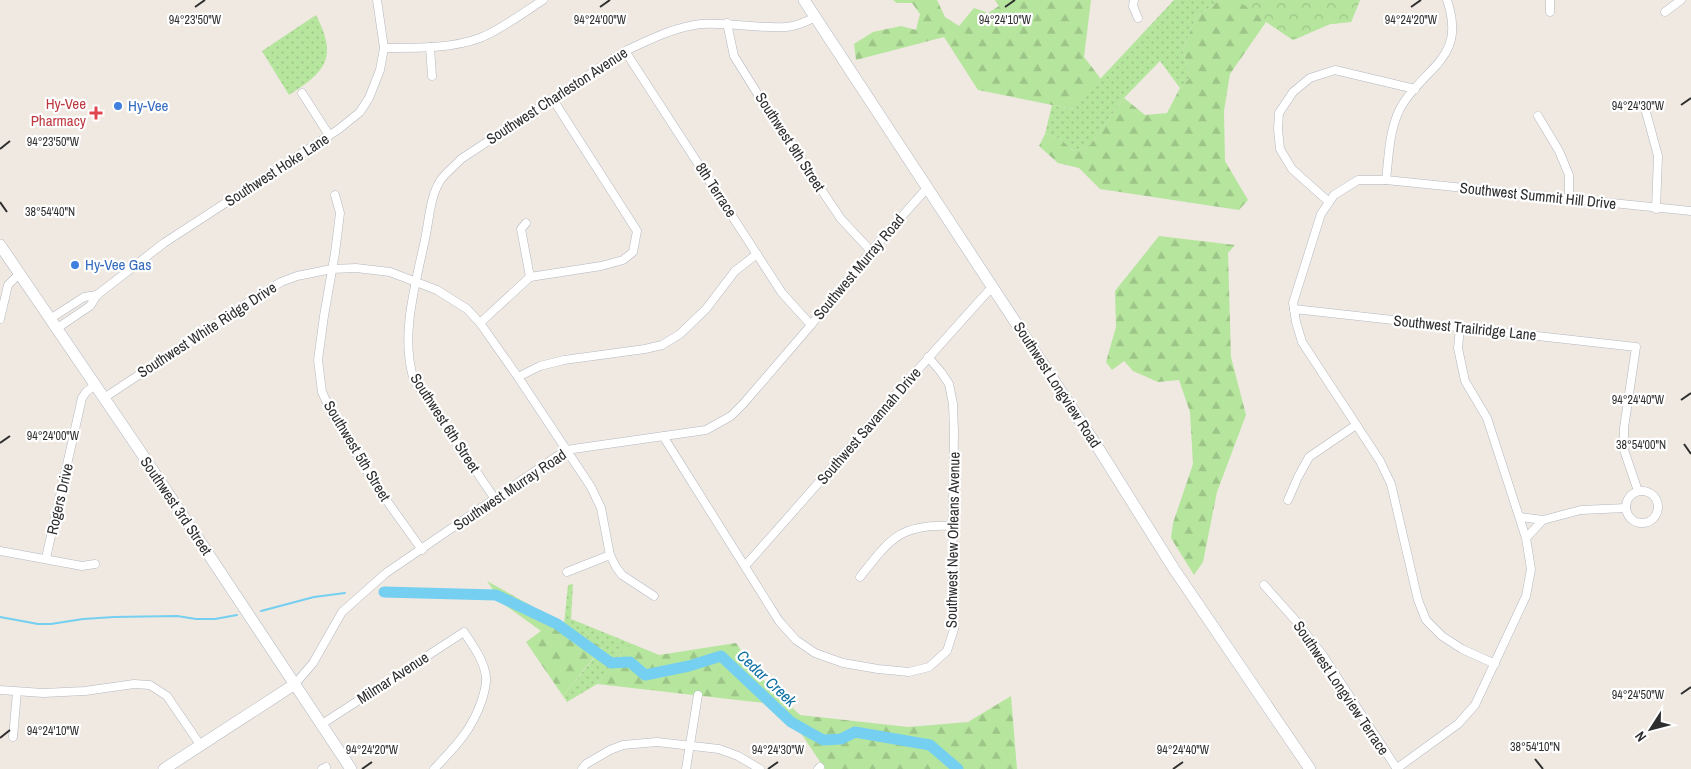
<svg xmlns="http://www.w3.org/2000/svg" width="1691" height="769" font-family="'Archivo Narrow',sans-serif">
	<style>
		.grass { fill: url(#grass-dots) }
		.forest { fill: url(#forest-firs) }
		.park { fill: url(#park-crowns) }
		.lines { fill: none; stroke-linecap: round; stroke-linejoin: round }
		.stream { stroke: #75cff0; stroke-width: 2 }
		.river { stroke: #75cff0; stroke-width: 11 }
		.street-casing { stroke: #b4b7c1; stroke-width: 9 }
		.secondary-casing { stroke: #b4b7c1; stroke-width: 12 }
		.street { stroke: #fff; stroke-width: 8 }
		.secondary { stroke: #fff; stroke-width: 11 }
		.ticks { fill: none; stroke: #2e2e2e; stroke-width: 2 }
		.shop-dot { fill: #3f7fe0; stroke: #fff; stroke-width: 2 }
		.health-dot { fill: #e0444e; stroke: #fff; stroke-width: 2 }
		.labels { text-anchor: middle; stroke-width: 4.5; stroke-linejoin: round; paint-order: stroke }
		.street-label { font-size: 15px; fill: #2e2e2e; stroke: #fff }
		.health-label { font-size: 15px; fill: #be3a42; stroke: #fff; text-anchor: end }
		.shop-label { font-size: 15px; fill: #366cbe; stroke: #fff; text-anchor: start }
		.water-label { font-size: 16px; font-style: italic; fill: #0d6fa3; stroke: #fff }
		.ticks-label { font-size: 12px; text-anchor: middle; fill: #2e2e2e; stroke: #fff; stroke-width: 4.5; stroke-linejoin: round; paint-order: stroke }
	</style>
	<defs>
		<pattern id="grass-dots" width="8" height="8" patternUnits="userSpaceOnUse" patternTransform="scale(1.25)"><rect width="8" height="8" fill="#b6e59e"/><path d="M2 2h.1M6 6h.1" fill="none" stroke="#9dc588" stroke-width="1.8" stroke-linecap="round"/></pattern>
		<pattern id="forest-firs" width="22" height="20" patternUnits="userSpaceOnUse" patternTransform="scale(1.25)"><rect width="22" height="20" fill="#b6e59e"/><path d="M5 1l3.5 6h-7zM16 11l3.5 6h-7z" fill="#9dc588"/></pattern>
		<pattern id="park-crowns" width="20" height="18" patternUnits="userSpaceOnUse" patternTransform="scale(1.25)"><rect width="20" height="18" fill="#b6e59e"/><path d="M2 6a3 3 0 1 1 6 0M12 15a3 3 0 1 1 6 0" fill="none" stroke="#9dc588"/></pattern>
	</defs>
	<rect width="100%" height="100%" fill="#efe9e1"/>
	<g class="grass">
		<polygon points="1174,0 1220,0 1196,17 1183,50 1190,78 1180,88 1160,61 1124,98 1090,145 1073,151 1061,139 1045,134 1052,105 1072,109"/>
		<path d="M316,15C338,58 326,71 289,95L262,51Z"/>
		<polygon points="573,584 571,619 630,643 597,684 567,702 563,696 602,648 564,624 568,585"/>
	</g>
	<g class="forest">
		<polygon points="893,0 937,0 945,17 959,26 974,8 988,13 999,6 995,0 1091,0 1084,57 1101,79 1072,109 978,90 944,37 856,60 854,44 873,32 901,26 916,30 920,14 912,3 897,3"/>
		<polygon points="1220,0 1360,0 1351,22 1330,24 1293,40 1266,22 1230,74 1224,111 1225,161 1248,200 1239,210 1100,189 1079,168 1058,163 1039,146 1045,134 1061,139 1073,151 1090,145 1124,98 1145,115 1167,113 1180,88 1190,78 1183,50 1196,17"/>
		<polygon points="1159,236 1235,245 1228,253 1231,357 1246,415 1217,492 1203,562 1194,575 1171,538 1173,523 1193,464 1190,412 1179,380 1158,382 1133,371 1124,361 1112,370 1106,362 1116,327 1115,291"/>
		<polygon points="487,581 564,624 602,647 563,696 526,642 541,631 502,603"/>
		<polygon points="630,643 659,655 736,643 757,674 800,715 908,727 968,722 1011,696 1017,769 825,769 782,705 597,684"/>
	</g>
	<polygon class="park" points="1237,0 1360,0 1351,22 1330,24 1293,40"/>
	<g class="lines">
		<g class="stream">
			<polyline points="261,611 314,597 345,593"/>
			<polyline points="0,617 38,624 51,624 83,619 114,617 177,616 196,619 215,619 237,615"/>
		</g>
		<polyline class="river" points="384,592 496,595 557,624 611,663 630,662 645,675 689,666 721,656 791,722 823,740 841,739 855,732 930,745 958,769"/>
		<defs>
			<g id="street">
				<polyline points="1134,0 1133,6 1138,18"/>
				<polyline points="1550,12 1550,0"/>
				<polyline points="1665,12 1681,0"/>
				<polyline points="727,23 734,56 762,101 841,219 871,251"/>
				<polyline points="430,47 432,76"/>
				<path d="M384,48C415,48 450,49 480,38C502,29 523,13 543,0"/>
				<polyline points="625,51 782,293 811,325"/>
				<polyline points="302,93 329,135"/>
				<polyline points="1646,112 1658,156 1656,209"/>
				<polyline points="1538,116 1559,151 1569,175 1569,200"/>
				<path d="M1386,180C1389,155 1389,124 1404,102C1430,64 1466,56 1447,0"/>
				<polyline points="335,195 340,213 335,253 324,316 318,360 322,392 334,418 377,487 422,550"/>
				<polyline points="1329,202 1292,169 1280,149 1278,129 1279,113 1293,92 1310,78 1335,70 1415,89"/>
				<polyline points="526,223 521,229 530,277"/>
				<polyline points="1294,309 1636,347 1624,428 1624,450 1638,491"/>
				<polyline points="0,319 8,285 19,274"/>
				<polyline points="50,319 84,297 97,295"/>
				<polyline points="480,323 530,277 601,266 623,260 633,252 637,231 552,98"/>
				<polyline points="56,329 90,306 97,295 164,243 339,129 360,112 369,98 380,70 384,48 377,0"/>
				<polyline points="518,377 540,366 564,360 645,349 662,345 680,334 706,309 735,271 757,254"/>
				<polyline points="104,398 250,301 281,282 297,276 332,269 356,268 390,272 437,290 467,309 480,323 518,377 591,487 601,508 610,555 616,567 622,575 654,596"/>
				<polyline points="663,436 779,621 796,640 815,653 843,663 878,669 909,672 929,667 947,651 954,629 952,586 954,432 953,404 949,384 941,372 928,357"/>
				<circle cx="1642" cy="507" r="16"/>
				<path d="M495,499L414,380C400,338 415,286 424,244C429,224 429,199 440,181C445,173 455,166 461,159L625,51C649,40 674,27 701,24C730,22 758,29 786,27C797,26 806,22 815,17"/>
				<polyline points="1288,500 1298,477 1309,457 1356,425"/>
				<polyline points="1520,517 1543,520 1581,510 1626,508"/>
				<polyline points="1526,538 1543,520"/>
				<polyline points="0,551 82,566 95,564"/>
				<polyline points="46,558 82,398 86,392 95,385"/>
				<path d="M745,566C828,473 909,378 993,286"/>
				<polyline points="567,572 610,555"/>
				<path d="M860,577C890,539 900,523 953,526"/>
				<polyline points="1264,585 1296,621 1322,654 1397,769"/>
				<polyline points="1495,664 1462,649 1442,636 1426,620 1418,600 1391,484 1380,461 1302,342 1296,322 1293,303 1321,214 1334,195 1358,180 1386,180 1691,211"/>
				<polyline points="295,684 313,663 342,612 386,573 566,450 706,430 731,416 744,403 811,325 871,251 928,187"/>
				<polyline points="0,690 43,693 85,691 134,684 150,685 167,696 201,746"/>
				<path d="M322,724L464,632C473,646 484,660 486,677C487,684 484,693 482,700C472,730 455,747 434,769"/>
				<polyline points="13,737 17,692"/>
				<polyline points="322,769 326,767"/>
				<polyline points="582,769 586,764 610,750 623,745 657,742 719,749 738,756 760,769"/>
				<polyline points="686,769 698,695"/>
				<polyline points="818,769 820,767"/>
				<polyline points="1396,769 1458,724 1475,705 1526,596 1531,569 1526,538 1487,418 1465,381 1458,348 1460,328"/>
			</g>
			<g id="secondary">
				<polyline points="804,0 1102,454 1174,569 1310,769"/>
				<polyline points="0,245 136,445 351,769"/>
				<polyline points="164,769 295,684"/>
			</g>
		</defs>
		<use href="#street" class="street-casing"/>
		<use href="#secondary" class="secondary-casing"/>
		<use href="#street" class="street"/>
		<use href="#secondary" class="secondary"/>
	</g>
	<path class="ticks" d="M195,7L205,0M600,7L610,0M1005,7L1015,0M1411,7L1421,0M1681,105L1691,98M0,149L10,141M0,202L7,212M1681,400L1691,393M0,443L10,436M1684,444L1691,454M1681,694L1691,687M0,738L10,730M1535,759L1543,769M362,769L372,762M768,769L778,762M1173,769L1183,762"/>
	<g class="shop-dot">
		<circle cx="118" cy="106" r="5"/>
		<circle cx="75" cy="265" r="5"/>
	</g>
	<path class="health-dot" d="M93.5 105.5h5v5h5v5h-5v5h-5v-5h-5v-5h5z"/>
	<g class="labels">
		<g class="street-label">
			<text transform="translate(557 96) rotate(-33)" y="5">Southwest Charleston Avenue</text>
			<text transform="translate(790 142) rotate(57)" y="5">Southwest 9th Street</text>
			<text transform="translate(277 170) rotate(-33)" y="5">Southwest Hoke Lane</text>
			<text transform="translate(716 190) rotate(57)" y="5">8th Terrace</text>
			<text transform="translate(1538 196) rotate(6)" y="5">Southwest Summit Hill Drive</text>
			<text transform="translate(859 267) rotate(-50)" y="5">Southwest Murray Road</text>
			<text transform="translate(1465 328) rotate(6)" y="5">Southwest Trailridge Lane</text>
			<text transform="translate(207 330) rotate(-33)" y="5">Southwest White Ridge Drive</text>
			<text transform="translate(1057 385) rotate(57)" y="5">Southwest Longview Road</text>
			<text transform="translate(445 423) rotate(57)" y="5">Southwest 6th Street</text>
			<text transform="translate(869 426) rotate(-49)" y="5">Southwest Savannah Drive</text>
			<text transform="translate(357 451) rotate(59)" y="5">Southwest 5th Street</text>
			<text transform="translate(510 490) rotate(-34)" y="5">Southwest Murray Road</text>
			<text transform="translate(60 499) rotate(-77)" y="5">Rogers Drive</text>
			<text transform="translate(176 506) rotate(56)" y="5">Southwest 3rd Street</text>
			<text transform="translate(953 540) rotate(-89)" y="5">Southwest New Orleans Avenue</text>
			<text transform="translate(393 678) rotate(-33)" y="5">Milmar Avenue</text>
			<text transform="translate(1341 688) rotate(56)" y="5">Southwest Longview Terrace</text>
		</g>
		<g class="health-label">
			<text x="86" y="109">Hy-Vee<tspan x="86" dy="17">Pharmacy</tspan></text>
		</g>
		<g class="shop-label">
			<text x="128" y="111">Hy-Vee</text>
			<text x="85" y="270">Hy-Vee Gas</text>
		</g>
		<g class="water-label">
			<text transform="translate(767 678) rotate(43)" y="6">Cedar Creek</text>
		</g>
	</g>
	<g class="ticks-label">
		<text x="195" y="24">94°23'50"W</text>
		<text x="600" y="24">94°24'00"W</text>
		<text x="1005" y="24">94°24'10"W</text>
		<text x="1411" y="24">94°24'20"W</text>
		<text x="1638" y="110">94°24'30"W</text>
		<text x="53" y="146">94°23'50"W</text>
		<text x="50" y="216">38°54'40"N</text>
		<text x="1638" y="404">94°24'40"W</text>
		<text x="53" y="440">94°24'00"W</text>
		<text x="1641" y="449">38°54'00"N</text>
		<text x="1638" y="699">94°24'50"W</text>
		<text x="53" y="735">94°24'10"W</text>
		<text x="1535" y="751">38°54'10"N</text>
		<text x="372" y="754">94°24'20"W</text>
		<text x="778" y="754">94°24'30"W</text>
		<text x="1183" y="754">94°24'40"W</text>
	</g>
	<g transform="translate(1651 729) rotate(234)" stroke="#ffffff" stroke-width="4" paint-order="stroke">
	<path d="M0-4L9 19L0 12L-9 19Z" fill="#2e2e2e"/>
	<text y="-8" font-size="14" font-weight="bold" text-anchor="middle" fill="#2e2e2e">N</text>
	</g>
</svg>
